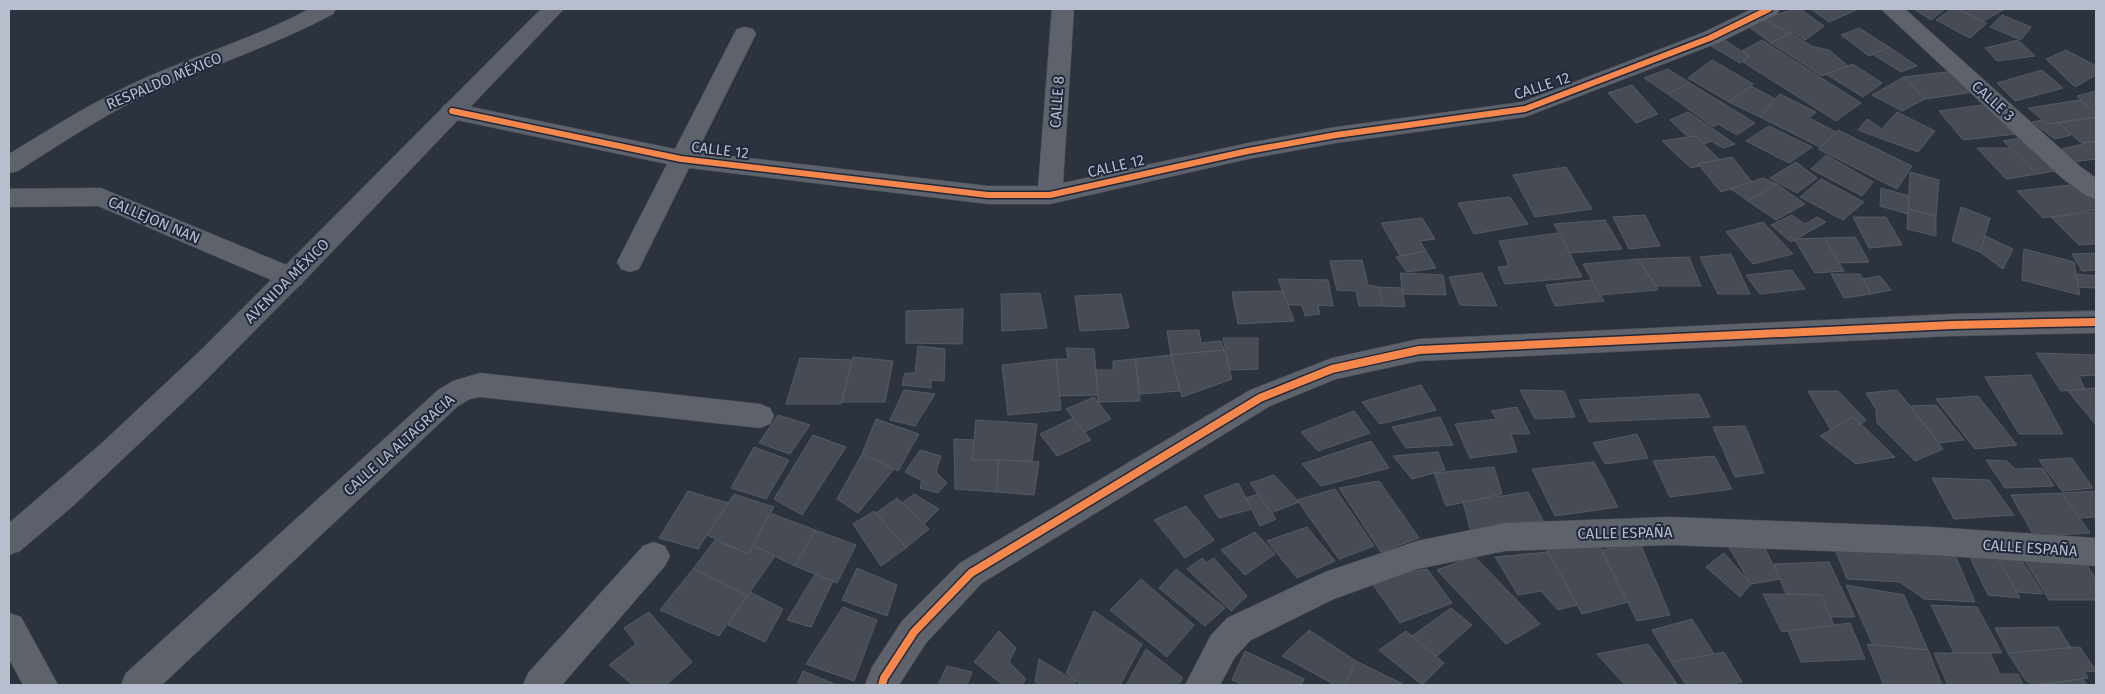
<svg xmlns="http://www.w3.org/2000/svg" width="2105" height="694" font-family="'Fira Sans',sans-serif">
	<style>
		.building { fill: #464b54; stroke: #555b65 }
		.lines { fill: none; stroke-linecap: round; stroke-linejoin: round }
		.street-casing { stroke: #4a4e56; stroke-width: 1 }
		.secondary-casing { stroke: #4a4e56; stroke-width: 1 }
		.street { fill: #5e626b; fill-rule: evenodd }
		.secondary { fill: #5c606a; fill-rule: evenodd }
		.cycleway-far1-casing { stroke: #1f273b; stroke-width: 9 }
		.cycleway-casing { stroke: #1f273b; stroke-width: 11 }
		.cycleway-far1 { stroke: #f5874c; stroke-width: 6 }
		.cycleway { stroke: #f5874c; stroke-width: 8 }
		.labels { text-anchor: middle; stroke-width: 4; stroke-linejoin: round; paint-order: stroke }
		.street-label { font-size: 15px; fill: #b8bece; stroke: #1f273b }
	</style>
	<rect width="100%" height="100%" fill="#2d333e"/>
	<g class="building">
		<polygon points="1794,9 1800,9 1824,26 1805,40 1793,32 1789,34 1764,19"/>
		<polygon points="1811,9 1858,9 1829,22"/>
		<polygon points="1914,9 1945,9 1931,20"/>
		<polygon points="1952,9 1957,9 1987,23 1970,38 1936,20"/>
		<polygon points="1958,9 2005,9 1983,21"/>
		<polygon points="2002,15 2031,27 2021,40 1990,27"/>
		<polygon points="1764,19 1789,34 1771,43 1749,27"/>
		<polygon points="1859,28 1889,47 1869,56 1841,35"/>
		<polygon points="1791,33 1811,46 1829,50 1848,66 1822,76 1771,43"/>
		<polygon points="1723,39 1749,56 1740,63 1711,46"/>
		<polygon points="1762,40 1861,103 1836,121 1743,62 1749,56 1742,51"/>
		<polygon points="2018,40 2035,56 1997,61 1985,48"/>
		<polygon points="1889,47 1917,66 1901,72 1872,54"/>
		<polygon points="2066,50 2096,66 2096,75 2075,87 2046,59"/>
		<polygon points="1712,60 1753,84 1729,102 1688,78"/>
		<polygon points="1853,64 1882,83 1863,97 1826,74"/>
		<polygon points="1668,69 1690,83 1668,94 1644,78"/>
		<polygon points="2042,70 2063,88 2015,101 1997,83"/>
		<polygon points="1954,71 1974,92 1925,99 1904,77"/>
		<polygon points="1904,77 1925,99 1902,111 1872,95"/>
		<polygon points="1690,83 1755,123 1737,135 1718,124 1713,127 1668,94"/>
		<polygon points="1632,85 1658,114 1636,123 1608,93"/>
		<polygon points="1751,86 1775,99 1760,117 1729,102"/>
		<polygon points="2096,91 2096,114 2077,96"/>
		<polygon points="1780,94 1816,112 1809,118 1836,132 1820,147 1760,117"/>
		<polygon points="2080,100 2096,113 2096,117 2047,124 2028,108"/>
		<polygon points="1989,104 2016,134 1963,140 1939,111"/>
		<polygon points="1688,112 1735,144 1723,148 1711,141 1704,144 1695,136 1688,137 1670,120"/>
		<polygon points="1897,112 1935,131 1918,152 1858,130 1867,119 1882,129"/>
		<polygon points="2096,117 2096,141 2081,143 2059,123"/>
		<polygon points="2042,120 2047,124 2058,123 2071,135 2055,139 2032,122"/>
		<polygon points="1769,126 1812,147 1789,163 1746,141"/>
		<polygon points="1838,130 1912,166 1897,189 1818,149"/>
		<polygon points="1695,136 1719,159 1698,164 1699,166 1691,168 1662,141"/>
		<polygon points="2025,137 2060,170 2037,174 2003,141"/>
		<polygon points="2095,141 2096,159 2073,162 2062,149"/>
		<polygon points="1977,148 2011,148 2037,174 2006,179"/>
		<polygon points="1826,155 1873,182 1862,196 1811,169"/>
		<polygon points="1732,157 1752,182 1721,192 1698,164"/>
		<polygon points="1796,162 1817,178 1797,193 1770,178"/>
		<polygon points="1566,167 1592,209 1535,217 1513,175"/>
		<polygon points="1910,172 1939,180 1936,216 1908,209"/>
		<polygon points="1763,178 1777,184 1748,201 1731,189"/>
		<polygon points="1821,179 1864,202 1843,220 1800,197"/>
		<polygon points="1777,184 1805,204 1776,220 1748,201"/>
		<polygon points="2080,184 2096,199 2096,210 2043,218 2017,191"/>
		<polygon points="1881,188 1909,196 1908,214 1880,206"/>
		<polygon points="1510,197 1528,224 1474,234 1458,203"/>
		<polygon points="1961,207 1990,218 1980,252 1952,241"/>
		<polygon points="1908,209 1936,216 1936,236 1907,229"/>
		<polygon points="2096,212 2096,244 2079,245 2051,217"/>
		<polygon points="1645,215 1660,246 1629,249 1613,217"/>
		<polygon points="1792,215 1805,224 1817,217 1826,222 1791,242 1771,225"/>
		<polygon points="1853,217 1886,217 1902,245 1869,248"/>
		<polygon points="1422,218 1435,239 1420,241 1426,251 1400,256 1381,223"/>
		<polygon points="1605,220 1622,249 1570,253 1554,224"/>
		<polygon points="1763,222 1793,254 1753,264 1726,232"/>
		<polygon points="1559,233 1582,277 1505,284 1498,267 1509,266 1499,241"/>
		<polygon points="1985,236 2013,249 2003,269 1980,252"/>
		<polygon points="1855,237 1869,262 1839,263 1824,238"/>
		<polygon points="1824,238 1839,263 1844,271 1815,273 1794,239"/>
		<polygon points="2024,249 2074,262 2080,295 2022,280"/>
		<polygon points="1426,251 1436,268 1407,272 1396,257"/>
		<polygon points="2096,253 2096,270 2082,271 2072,254"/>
		<polygon points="1731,254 1750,294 1718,294 1700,257"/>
		<polygon points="1689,257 1701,286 1656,286 1638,259"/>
		<polygon points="1638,259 1658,290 1600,295 1583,264"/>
		<polygon points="1362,260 1368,285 1379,287 1383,306 1359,306 1356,291 1337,290 1330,261"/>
		<polygon points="1792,270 1805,289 1760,294 1746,275"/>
		<polygon points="1400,273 1443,275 1446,295 1403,294"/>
		<polygon points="1482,273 1497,306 1460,305 1449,277"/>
		<polygon points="1831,274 1860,274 1871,294 1844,298"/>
		<polygon points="2076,274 2096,276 2096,288 2079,287"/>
		<polygon points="1880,276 1891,290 1871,294 1863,279"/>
		<polygon points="1278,279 1328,280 1333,306 1318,305 1320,314 1305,316 1302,305 1288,305"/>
		<polygon points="1591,280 1604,301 1555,306 1546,285"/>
		<polygon points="1379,287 1402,288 1405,307 1383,306"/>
		<polygon points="1283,291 1294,321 1238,324 1232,292"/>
		<polygon points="1040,293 1047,328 1002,331 1001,294"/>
		<polygon points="1121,294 1129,328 1080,331 1075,296"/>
		<polygon points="963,309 962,344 906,343 906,311"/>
		<polygon points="1199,330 1201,343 1221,341 1224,350 1171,355 1167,331"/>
		<polygon points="1223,338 1258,338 1258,369 1230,370"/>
		<polygon points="918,346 945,349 944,381 931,380 931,388 902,385 905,373 915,373"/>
		<polygon points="1066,348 1094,349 1098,395 1059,396 1056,359 1068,359"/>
		<polygon points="1224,350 1232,379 1182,397 1171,355"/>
		<polygon points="2036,353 2095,355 2096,375 2079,376 2085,389 2061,391"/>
		<polygon points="1171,355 1180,391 1140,394 1135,359"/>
		<polygon points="853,357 893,361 885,402 842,402"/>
		<polygon points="800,358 852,360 841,404 786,404"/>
		<polygon points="1056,359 1061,410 1008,415 1002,365"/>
		<polygon points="1135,359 1140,401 1098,402 1096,370 1113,370 1113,361"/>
		<polygon points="2031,375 2063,434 2019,434 1985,377"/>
		<polygon points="1421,385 1436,410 1380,424 1362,402"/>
		<polygon points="2096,388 2096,425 2068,391"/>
		<polygon points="904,390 935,394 915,426 890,420"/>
		<polygon points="1520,390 1564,391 1575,417 1535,419"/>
		<polygon points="1897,390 1910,406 1943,449 1915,461 1877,423 1876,409 1866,393"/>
		<polygon points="1808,391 1838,391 1866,420 1861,424 1853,417 1831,430"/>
		<polygon points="1699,394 1710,417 1589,422 1579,400"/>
		<polygon points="1978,396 2017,445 1975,449 1936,399"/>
		<polygon points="1094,397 1111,419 1084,432 1066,409"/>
		<polygon points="1936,405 1964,440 1939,443 1910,406"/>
		<polygon points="1517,407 1530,434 1511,434 1517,452 1470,458 1455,424 1497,419 1491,411"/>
		<polygon points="1354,411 1370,433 1318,451 1301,432"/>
		<polygon points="778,415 810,425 790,454 759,443"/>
		<polygon points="1440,417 1453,445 1406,448 1392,427"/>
		<polygon points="1853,417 1861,424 1895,457 1856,464 1820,436"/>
		<polygon points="1073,418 1091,440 1057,456 1040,434"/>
		<polygon points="876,419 919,434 898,471 862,454"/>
		<polygon points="976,420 1037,424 1032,461 972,460"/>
		<polygon points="1745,426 1764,473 1735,477 1713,427"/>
		<polygon points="1637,434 1648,458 1605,464 1593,443"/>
		<polygon points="813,435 846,447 802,515 774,499"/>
		<polygon points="954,439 974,440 972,460 998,460 997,492 955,489"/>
		<polygon points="1371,441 1389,468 1321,486 1302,464"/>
		<polygon points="754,447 789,460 766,499 731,488"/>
		<polygon points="920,450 941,456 936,472 947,483 938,493 920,488 922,481 905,472"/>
		<polygon points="1438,452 1445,470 1412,479 1393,456"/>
		<polygon points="862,454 894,469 858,513 837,499"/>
		<polygon points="1714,456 1732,489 1670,497 1653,461"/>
		<polygon points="2072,458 2093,488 2062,491 2039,460"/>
		<polygon points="998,460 1039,462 1034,495 997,492"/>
		<polygon points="1986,460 2007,461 2015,469 2043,468 2054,486 2005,488"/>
		<polygon points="1594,462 1618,507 1555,516 1532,469"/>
		<polygon points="1494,467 1502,494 1446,506 1434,473"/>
		<polygon points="1274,475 1299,502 1271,513 1250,483"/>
		<polygon points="1932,478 1989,480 2014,515 1954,519"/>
		<polygon points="1379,481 1419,538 1381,552 1339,488"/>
		<polygon points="1238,483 1252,509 1219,518 1204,496"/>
		<polygon points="1335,489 1374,546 1339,559 1297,500"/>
		<polygon points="688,491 728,503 698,549 659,538"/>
		<polygon points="2096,491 2096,517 2079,518 2062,493"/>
		<polygon points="1528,492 1544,522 1471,533 1463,502"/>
		<polygon points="2062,493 2090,533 2034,536 2011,495"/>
		<polygon points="734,494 774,507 748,554 707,535"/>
		<polygon points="914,494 939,509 924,524 902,503"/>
		<polygon points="1258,494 1276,519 1260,526 1246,498"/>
		<polygon points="897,498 929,529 906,548 876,513"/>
		<polygon points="1186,506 1214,540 1185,558 1154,520"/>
		<polygon points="874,511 906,548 881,566 853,524"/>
		<polygon points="770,513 815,530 795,566 754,546"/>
		<polygon points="1307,527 1335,561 1297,578 1267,541"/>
		<polygon points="815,530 856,545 837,583 795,566"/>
		<polygon points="1255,532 1275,554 1245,575 1221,550"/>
		<polygon points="715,540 748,554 754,546 775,556 747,596 693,569"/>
		<polygon points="1596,540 1628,602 1582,614 1546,548"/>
		<polygon points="1761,540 1780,579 1751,584 1727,544"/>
		<polygon points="1640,543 1670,615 1637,621 1602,550"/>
		<polygon points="1833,544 1954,553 1975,602 1924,599 1900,582 1847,579"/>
		<polygon points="2014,548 2043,594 2017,592 1996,555"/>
		<polygon points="2019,551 2078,552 2096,579 2096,600 2049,600"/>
		<polygon points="1548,552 1577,605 1558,610 1541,591 1518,595 1495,557"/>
		<polygon points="1724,553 1751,584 1740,597 1706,567"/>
		<polygon points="1969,555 1996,555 2020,598 1988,595"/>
		<polygon points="1474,556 1540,624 1506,644 1437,570"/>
		<polygon points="1202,558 1206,563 1214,558 1247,596 1231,611 1187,569"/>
		<polygon points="1829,562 1855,617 1831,617 1821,595 1786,594 1774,564"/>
		<polygon points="1406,567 1410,572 1427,569 1452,603 1400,623 1369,579"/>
		<polygon points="857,568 897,585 887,616 842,600"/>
		<polygon points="693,569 747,596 719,636 660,610"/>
		<polygon points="1176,569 1225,608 1205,626 1159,588"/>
		<polygon points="815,574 833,581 811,627 787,620"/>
		<polygon points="1141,579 1194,625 1167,657 1110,610"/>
		<polygon points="1846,585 1904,595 1928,650 1873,645"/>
		<polygon points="750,592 783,609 765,642 728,625"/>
		<polygon points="1763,594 1821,595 1834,625 1782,632"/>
		<polygon points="1931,605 1977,607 2002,653 1954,653"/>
		<polygon points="843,607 877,620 854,681 806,664"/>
		<polygon points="1451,608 1472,625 1436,657 1412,636"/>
		<polygon points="1094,611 1142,644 1120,685 1081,685 1066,673"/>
		<polygon points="649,612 692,662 666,685 633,685 609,665 636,644 624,628"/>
		<polygon points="1692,619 1714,654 1671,662 1652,630"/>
		<polygon points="1850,623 1865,659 1801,662 1788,631"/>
		<polygon points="2058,627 2071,648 2008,653 1995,628"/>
		<polygon points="1309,630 1356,661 1345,685 1335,685 1282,656"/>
		<polygon points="999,631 1016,648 1009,662 1026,679 1022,685 1003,685 974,662"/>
		<polygon points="1406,631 1444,663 1422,685 1379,650"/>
		<polygon points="1648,644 1678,685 1625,685 1597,654"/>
		<polygon points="1867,644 1928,650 1942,685 1884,685"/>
		<polygon points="2080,647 2096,671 2084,672 2088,678 2036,685 2026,681 2008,653"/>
		<polygon points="1146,649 1183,678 1178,685 1126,685"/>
		<polygon points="1245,651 1304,679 1301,685 1243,685 1232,680"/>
		<polygon points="1724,652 1742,682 1728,685 1686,685 1671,662"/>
		<polygon points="1934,653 1990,653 2000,674 2018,674 2023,685 1948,685"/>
		<polygon points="1039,659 1075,681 1074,685 1040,685 1035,682"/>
		<polygon points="1356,661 1403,684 1403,685 1345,685"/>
		<polygon points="947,666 972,672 967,685 938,685"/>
		<polygon points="803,671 837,685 797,685"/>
		<polygon points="2083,679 2087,685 2036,685"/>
	</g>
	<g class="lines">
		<defs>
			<g id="street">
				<path d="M309,9H336L333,14C270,48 202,68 138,99C96,120 57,146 18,171L9,173V154C53,127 97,99 145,78C199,54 257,37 309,9Z"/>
				<polygon points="1052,9 1074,9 1063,183 1248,143 1336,127 1522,102 1702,33 1752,9 1780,9 1777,14 1718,43 1525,117 1336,143 1248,159 1050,204 988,204 689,168 639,269 630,272 621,269 617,262 667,164 452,119 444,117 440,111 444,105 452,103 675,149 734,34 737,29 745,27 753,29 756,34 697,152 988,186 1038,186"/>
				<polygon points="1881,9 1905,9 2081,167 2096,178 2096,199 2087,196 2063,179"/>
				<polygon points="101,188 301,271 305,278 301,285 292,288 283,285 98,206 9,207 9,189"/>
				<polygon points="2096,311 2096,333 1952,336 1419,361 1336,379 1270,406 982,583 926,643 899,685 865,685 872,667 902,621 960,563 1250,390 1332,358 1419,339 1952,314"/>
				<polygon points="480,373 760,404 770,408 774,416 770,424 760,428 480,397 470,399 458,406 162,685 121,685 126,673 438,390 453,381"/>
				<polygon points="1670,517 1932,527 2096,538 2096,566 1932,555 1670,545 1505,551 1417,569 1334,599 1251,640 1235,657 1220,685 1185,685 1211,635 1227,618 1325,572 1417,541 1505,523"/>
				<polygon points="654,542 665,546 670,556 665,566 562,685 523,685 528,673 643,546"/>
				<polygon points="9,613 21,617 58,685 23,685 9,659"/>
			</g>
			<polygon id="secondary" points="541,9 564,9 308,277 198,388 73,506 20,551 9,555 9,523 103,442 203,348"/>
		</defs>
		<use href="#street" class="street-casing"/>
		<use href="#secondary" class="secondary-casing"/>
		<use href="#street" class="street"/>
		<use href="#secondary" class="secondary"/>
		<defs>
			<polyline id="cycleway-far1" points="452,111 681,159 988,195 1050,195 1248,151 1336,135 1525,109 1710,38 1769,9"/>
			<polyline id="cycleway" points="882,685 884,678 914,632 971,573 1260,398 1332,369 1419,350 1952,325 2096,322"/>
		</defs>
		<use href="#cycleway-far1" class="cycleway-far1-casing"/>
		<use href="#cycleway" class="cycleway-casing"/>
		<use href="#cycleway-far1" class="cycleway-far1"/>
		<use href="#cycleway" class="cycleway"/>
	</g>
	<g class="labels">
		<g class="street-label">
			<text transform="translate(164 81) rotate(-23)" y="5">RESPALDO MÉXICO</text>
			<text transform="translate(1542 86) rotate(-18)" y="5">CALLE 12</text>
			<text transform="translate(1993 101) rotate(42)" y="5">CALLE 3</text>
			<text transform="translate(1057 102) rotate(-86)" y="5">CALLE 8</text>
			<text transform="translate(720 150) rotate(7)" y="5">CALLE 12</text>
			<text transform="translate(1116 166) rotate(-13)" y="5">CALLE 12</text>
			<text transform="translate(154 220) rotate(23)" y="5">CALLEJON NAN</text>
			<text transform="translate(287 281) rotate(-45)" y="5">AVENIDA MÉXICO</text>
			<text transform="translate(399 445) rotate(-42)" y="5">CALLE LA ALTAGRACIA</text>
			<text transform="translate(1625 533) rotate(-1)" y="5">CALLE ESPAÑA</text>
			<text transform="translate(2030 548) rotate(4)" y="5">CALLE ESPAÑA</text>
		</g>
	</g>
	<rect width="2105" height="694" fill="none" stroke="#b8bece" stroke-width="20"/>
</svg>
